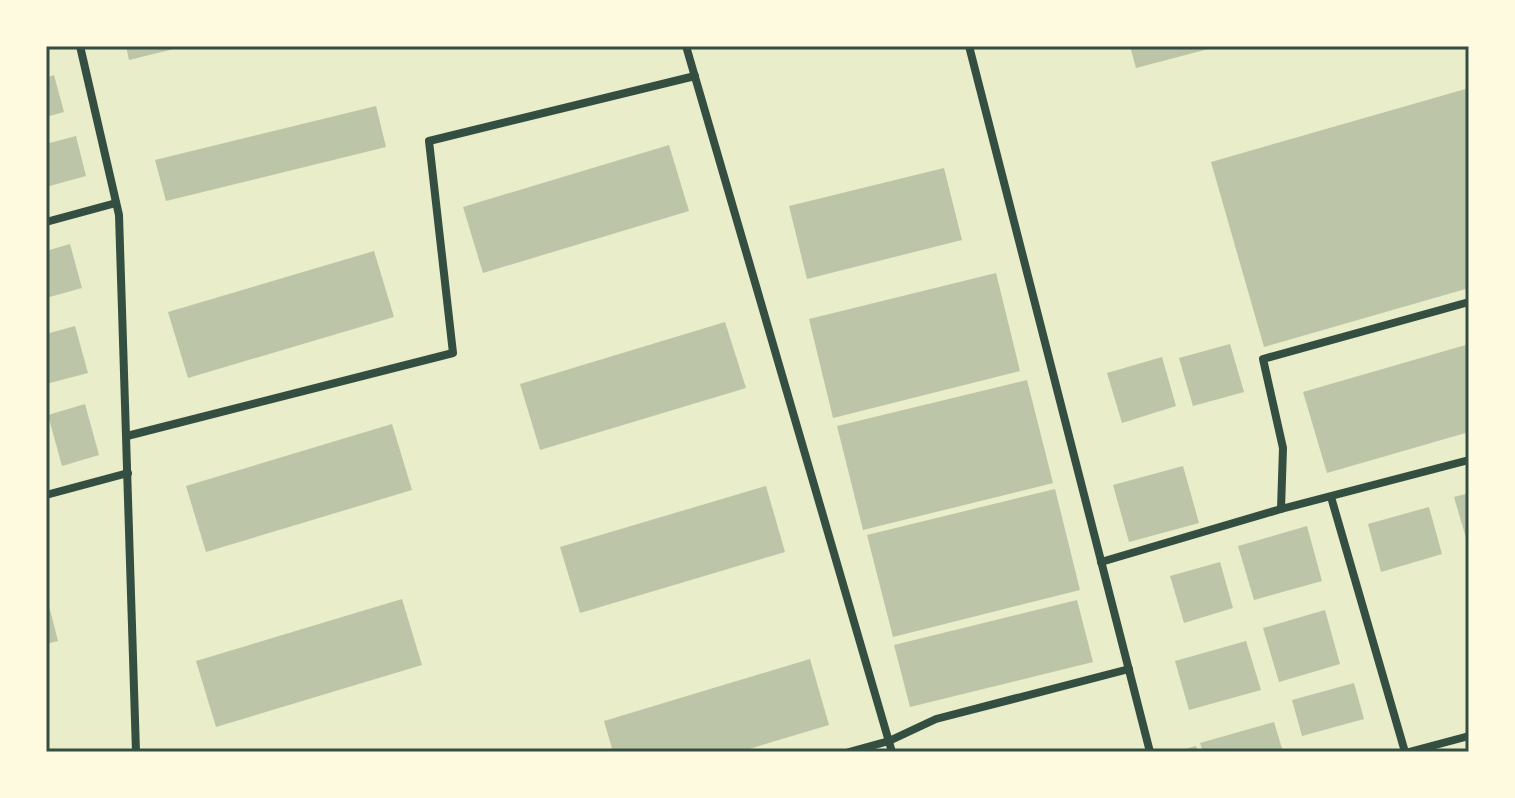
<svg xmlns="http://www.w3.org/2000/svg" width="1515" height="798" font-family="'PT Sans Narrow',sans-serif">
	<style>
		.building { fill: #bcc5a7 }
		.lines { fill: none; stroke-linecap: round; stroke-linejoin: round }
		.minor { stroke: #344e41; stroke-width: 8 }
		.neatline { fill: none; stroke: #344e41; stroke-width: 3 }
	</style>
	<rect width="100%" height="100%" fill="#e9edc9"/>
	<g class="building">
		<polygon points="126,46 182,46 182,47 129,60"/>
		<polygon points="1130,46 1216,46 1216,47 1136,68"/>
		<polygon points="54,75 64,112 46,117 46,78"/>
		<polygon points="1469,88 1469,288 1264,347 1211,162"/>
		<polygon points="376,106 386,147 166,201 155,160"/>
		<polygon points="76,136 86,176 46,187 46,144"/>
		<polygon points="669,145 689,211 483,273 463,207"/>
		<polygon points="944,168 962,240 807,279 789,206"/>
		<polygon points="70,244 82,288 46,298 46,251"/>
		<polygon points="374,251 394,317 188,378 168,312"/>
		<polygon points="996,273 1020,371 833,418 809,319"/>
		<polygon points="725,322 746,388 540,450 520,384"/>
		<polygon points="75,326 88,373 46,384 46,334"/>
		<polygon points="1230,344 1244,392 1193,406 1179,358"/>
		<polygon points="1469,344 1469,432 1327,473 1303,392"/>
		<polygon points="1162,357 1176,406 1122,423 1107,373"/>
		<polygon points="1027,380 1053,483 863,530 837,426"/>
		<polygon points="85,404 99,455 62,466 48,415"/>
		<polygon points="392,424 412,490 206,552 186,486"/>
		<polygon points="1183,466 1199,523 1129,542 1113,485"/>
		<polygon points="766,486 785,552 580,613 560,547"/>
		<polygon points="1055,489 1080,590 893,637 867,535"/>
		<polygon points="1469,493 1469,545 1468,545 1454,497"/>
		<polygon points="1429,507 1442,554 1381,572 1368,524"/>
		<polygon points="1307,526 1322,581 1254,600 1238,546"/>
		<polygon points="1220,562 1233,608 1184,623 1170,576"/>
		<polygon points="47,598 58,641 46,644 46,599"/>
		<polygon points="402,599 422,665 216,727 196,661"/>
		<polygon points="1077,600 1093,662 910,707 894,645"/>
		<polygon points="1325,610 1340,664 1279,682 1263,628"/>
		<polygon points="1246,641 1261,690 1189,710 1175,661"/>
		<polygon points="810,659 829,725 739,752 613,752 604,721"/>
		<polygon points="1354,683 1364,719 1302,736 1292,700"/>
		<polygon points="1274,722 1283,752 1203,752 1200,743"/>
		<polygon points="1196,746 1198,752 1177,752 1177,751"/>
	</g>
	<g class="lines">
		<g class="minor">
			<polyline points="80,46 119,215 136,752"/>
			<polyline points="686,46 892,752"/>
			<polyline points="969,46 1150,752"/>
			<polyline points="46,222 116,203"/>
			<polyline points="127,436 453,353 429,141 695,76"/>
			<polyline points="46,495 128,473"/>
			<polyline points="1331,497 1405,752"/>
			<polyline points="1281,509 1469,460"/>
			<polyline points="1101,562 1281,509 1283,448 1263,359 1469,302"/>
			<polyline points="849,752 889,741 936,719 1129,669"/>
			<polyline points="1409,752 1469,736"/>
		</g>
	</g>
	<rect width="1515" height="798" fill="none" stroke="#fefae0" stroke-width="96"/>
	<rect x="48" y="48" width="1419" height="702" class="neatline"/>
</svg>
